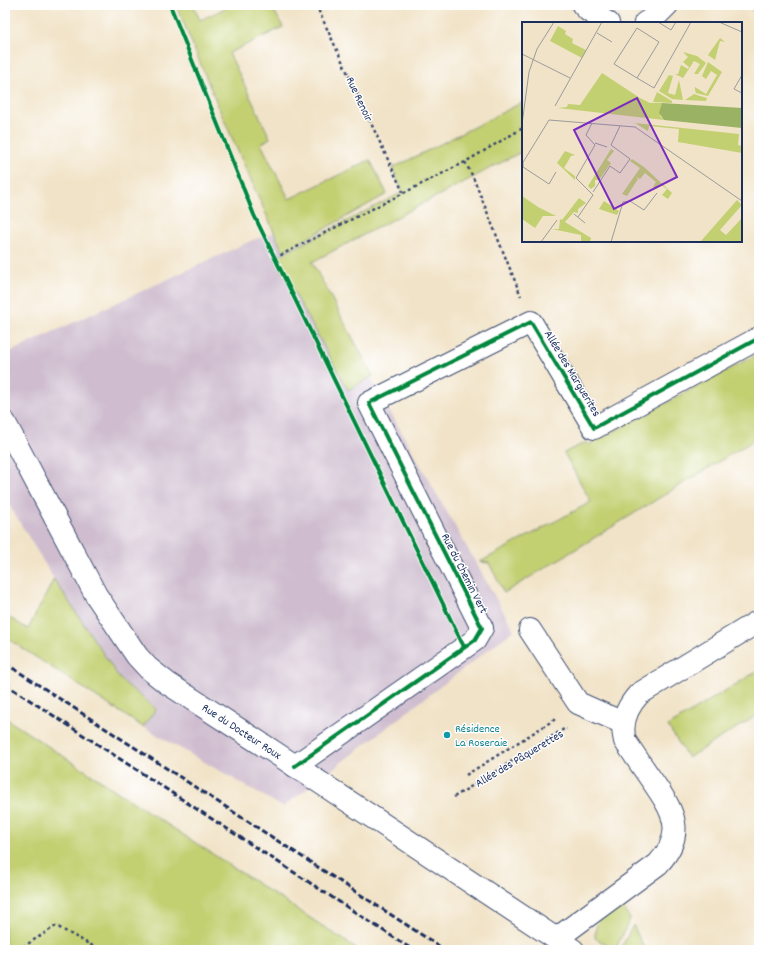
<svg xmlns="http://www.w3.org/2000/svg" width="764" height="955" font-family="Dekko,sans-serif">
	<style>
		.industrial { fill: #cfbdcf }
		.green { fill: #c3d072; stroke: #6f8068 }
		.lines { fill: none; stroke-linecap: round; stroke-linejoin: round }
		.street-casing { stroke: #3b4a6e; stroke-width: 24 }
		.path { stroke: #3b4a6e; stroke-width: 2.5; stroke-dasharray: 3 3; stroke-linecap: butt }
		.street { stroke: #fff; stroke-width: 22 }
		.rail { stroke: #1b2f5e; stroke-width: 3; stroke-dasharray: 6 3; stroke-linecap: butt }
		.cycleway-casing { stroke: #fff; stroke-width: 6 }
		.cycleway { stroke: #00873e; stroke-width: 4 }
		.culture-dot { fill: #0f9aa8; stroke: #fff; stroke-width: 1.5 }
		.labels { text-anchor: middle; stroke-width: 3; stroke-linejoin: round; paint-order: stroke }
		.street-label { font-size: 12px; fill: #1b2f5e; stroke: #fff }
		.culture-label { font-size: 12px; fill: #0d838f; stroke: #fff; text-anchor: start }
		.inset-road { fill: none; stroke: #9b9b9d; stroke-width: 1 }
		.view { fill: #7b2cbf; fill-opacity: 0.15; stroke: #7b2cbf; stroke-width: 2 }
		.inset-edge { fill: none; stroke: #1b2f5e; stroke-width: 2 }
	</style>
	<rect width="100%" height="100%" fill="#fff"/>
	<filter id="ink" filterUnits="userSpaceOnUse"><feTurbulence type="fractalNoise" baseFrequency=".025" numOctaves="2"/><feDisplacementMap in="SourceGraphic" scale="8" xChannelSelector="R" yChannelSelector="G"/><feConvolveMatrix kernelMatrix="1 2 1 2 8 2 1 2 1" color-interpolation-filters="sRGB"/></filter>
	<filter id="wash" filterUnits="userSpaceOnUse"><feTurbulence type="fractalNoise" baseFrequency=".012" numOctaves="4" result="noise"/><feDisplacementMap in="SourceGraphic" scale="16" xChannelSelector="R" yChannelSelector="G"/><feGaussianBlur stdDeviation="0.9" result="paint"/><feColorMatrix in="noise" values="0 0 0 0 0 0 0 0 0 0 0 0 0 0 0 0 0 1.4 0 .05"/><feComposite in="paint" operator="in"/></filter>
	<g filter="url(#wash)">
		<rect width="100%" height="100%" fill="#f1e3c7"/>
		<polygon class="industrial" points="286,229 514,630 283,807 143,727 156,708 120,679 54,579 5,498 5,354 253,240"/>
		<g class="green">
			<polygon points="176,5 193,5 200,20 232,5 271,5 283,27 229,53 270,138 261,144 289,199 370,160 387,194 283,252 221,113"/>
			<polygon points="750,5 759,5 759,22"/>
			<polygon points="523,102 523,151 312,262 373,376 348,390 275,258 403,192 392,168 409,160"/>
			<polygon points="759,353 759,437 504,593 489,563 480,562 591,502 564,453 586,442 588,445"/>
			<polygon points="54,579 120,679 156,709 143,727 5,637 5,615 28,629"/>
			<polygon points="759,670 759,714 688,758 668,726"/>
			<polygon points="5,718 359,950 5,950"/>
			<path d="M620,903L630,919L615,950L595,938C596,915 603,915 620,903Z"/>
			<polygon points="633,925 645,950 620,950"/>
		</g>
	</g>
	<g filter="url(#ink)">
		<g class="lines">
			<defs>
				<g id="street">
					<polyline points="583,5 589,11 608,23"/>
					<polyline points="645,23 656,16 667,5"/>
					<polyline points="5,423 96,595 137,656 148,668 167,683 274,752 573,950"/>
					<polyline points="530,630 578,703 623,723"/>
					<polyline points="295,766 475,640 482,628 369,403 531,322 594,428 759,338"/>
					<path d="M556,939L658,864C687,833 673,811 653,782C643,768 634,754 625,741C620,723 627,707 639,694L759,621"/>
				</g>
			</defs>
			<use href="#street" class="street-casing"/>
			<g class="path">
				<polyline points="316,5 403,192"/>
				<polyline points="465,162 473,177 521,296"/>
				<polyline points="275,258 465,162 523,128"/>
				<polyline points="466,775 557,718"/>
				<polyline points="454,797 564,729 567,729"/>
				<polyline points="18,950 56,926 100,950"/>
			</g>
			<use href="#street" class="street"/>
			<g class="rail">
				<polyline points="5,663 445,950"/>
				<polyline points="5,684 413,950"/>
			</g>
			<defs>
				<g id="cycleway">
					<polyline points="170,5 254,215 464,647"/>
					<polyline points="295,766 475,640 482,628 369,403 531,322 594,428 759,338"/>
				</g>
			</defs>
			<use href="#cycleway" class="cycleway-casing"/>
			<use href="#cycleway" class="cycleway"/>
		</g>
	</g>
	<circle class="culture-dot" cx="447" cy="735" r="4"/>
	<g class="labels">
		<g class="street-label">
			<text transform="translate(360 99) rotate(65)" y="4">Rue Renoir</text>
			<text transform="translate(573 373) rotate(59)" y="4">Allée des Marguerites</text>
			<text transform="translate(465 573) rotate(63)" y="4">Rue du Chemin Vert</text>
			<text transform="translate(242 731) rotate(33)" y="4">Rue du Docteur Roux</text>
			<text transform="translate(519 758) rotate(-31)" y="4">Allée des Pâquerettes</text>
		</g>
		<g class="culture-label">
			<text x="455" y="732">Résidence<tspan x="455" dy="14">La Roseraie</tspan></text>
		</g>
	</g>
	<g transform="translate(522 22)">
		<rect width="220" height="220" fill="#f1e3c7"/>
		<path d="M36,4L44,9L43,12L51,17L50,21L64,28L60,36L28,19ZM198,16L203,20L198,19L193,38L186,33ZM161,30L175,34L184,41L176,52H172L178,42L172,39L161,56L153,52H156L159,43L166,47L167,45L161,40L166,35ZM186,40L200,50L186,74L174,71L173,68V65L184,72L195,53L189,49L184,57L180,54ZM80,51L118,76L128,81H140L138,94L142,98L36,86L45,85L46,82L58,83ZM147,53L151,54L146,71L153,73L157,58L161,78L150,77L137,69ZM135,70L150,79V81L131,80ZM172,72L178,74L185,76L184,79L163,78ZM113,101L217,112L216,123L220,124V131L156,120L157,107L127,104L126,109ZM89,127L92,129L85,138L89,141L77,158H73V164L69,167L66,164ZM43,129L53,133L49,134L42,146L53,154V158L35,141ZM110,137L122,145L150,171L146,177L140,173L145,167L138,162L134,167L131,165L134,160L123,151L118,157L114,155L116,157L105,174L100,172L118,146L108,139ZM0,174L16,185L34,194H21L13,206L0,197ZM57,176L64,181L56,187V191L52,190L43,200L69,216L68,220H59V213L30,207H37L38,197L40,198ZM215,178L220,183L198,208L204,213L220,196V220H181L179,219ZM82,179L97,189L95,193L77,187Z" fill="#c3d072"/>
		<path d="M140,81L220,86V106L142,98L137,91Z" fill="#9ab264"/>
		<path class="inset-road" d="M136,0L149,8L154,0M197,0L220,10M115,6L137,20L115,56L92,42ZM75,11L90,20M0,32L48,56M220,53L212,67L220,71M115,56L132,66L169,0M33,84L80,0M0,102L7,50L15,27L32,0M73,121L85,125M1,141V145L27,162L34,150M0,142L27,98L113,105L220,179M71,170L88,144L98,151L108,137L89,123L98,104M52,192L63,201M56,195L71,173L54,156L73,123L64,113L70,101M19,220L35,198M89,220L101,180L108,179L122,188L135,171"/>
		<path class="view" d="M115,76L155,155L92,187L52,108Z"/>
		<rect width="220" height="220" class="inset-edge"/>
	</g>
	<rect width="764" height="955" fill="none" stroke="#fff" stroke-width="20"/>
</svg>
